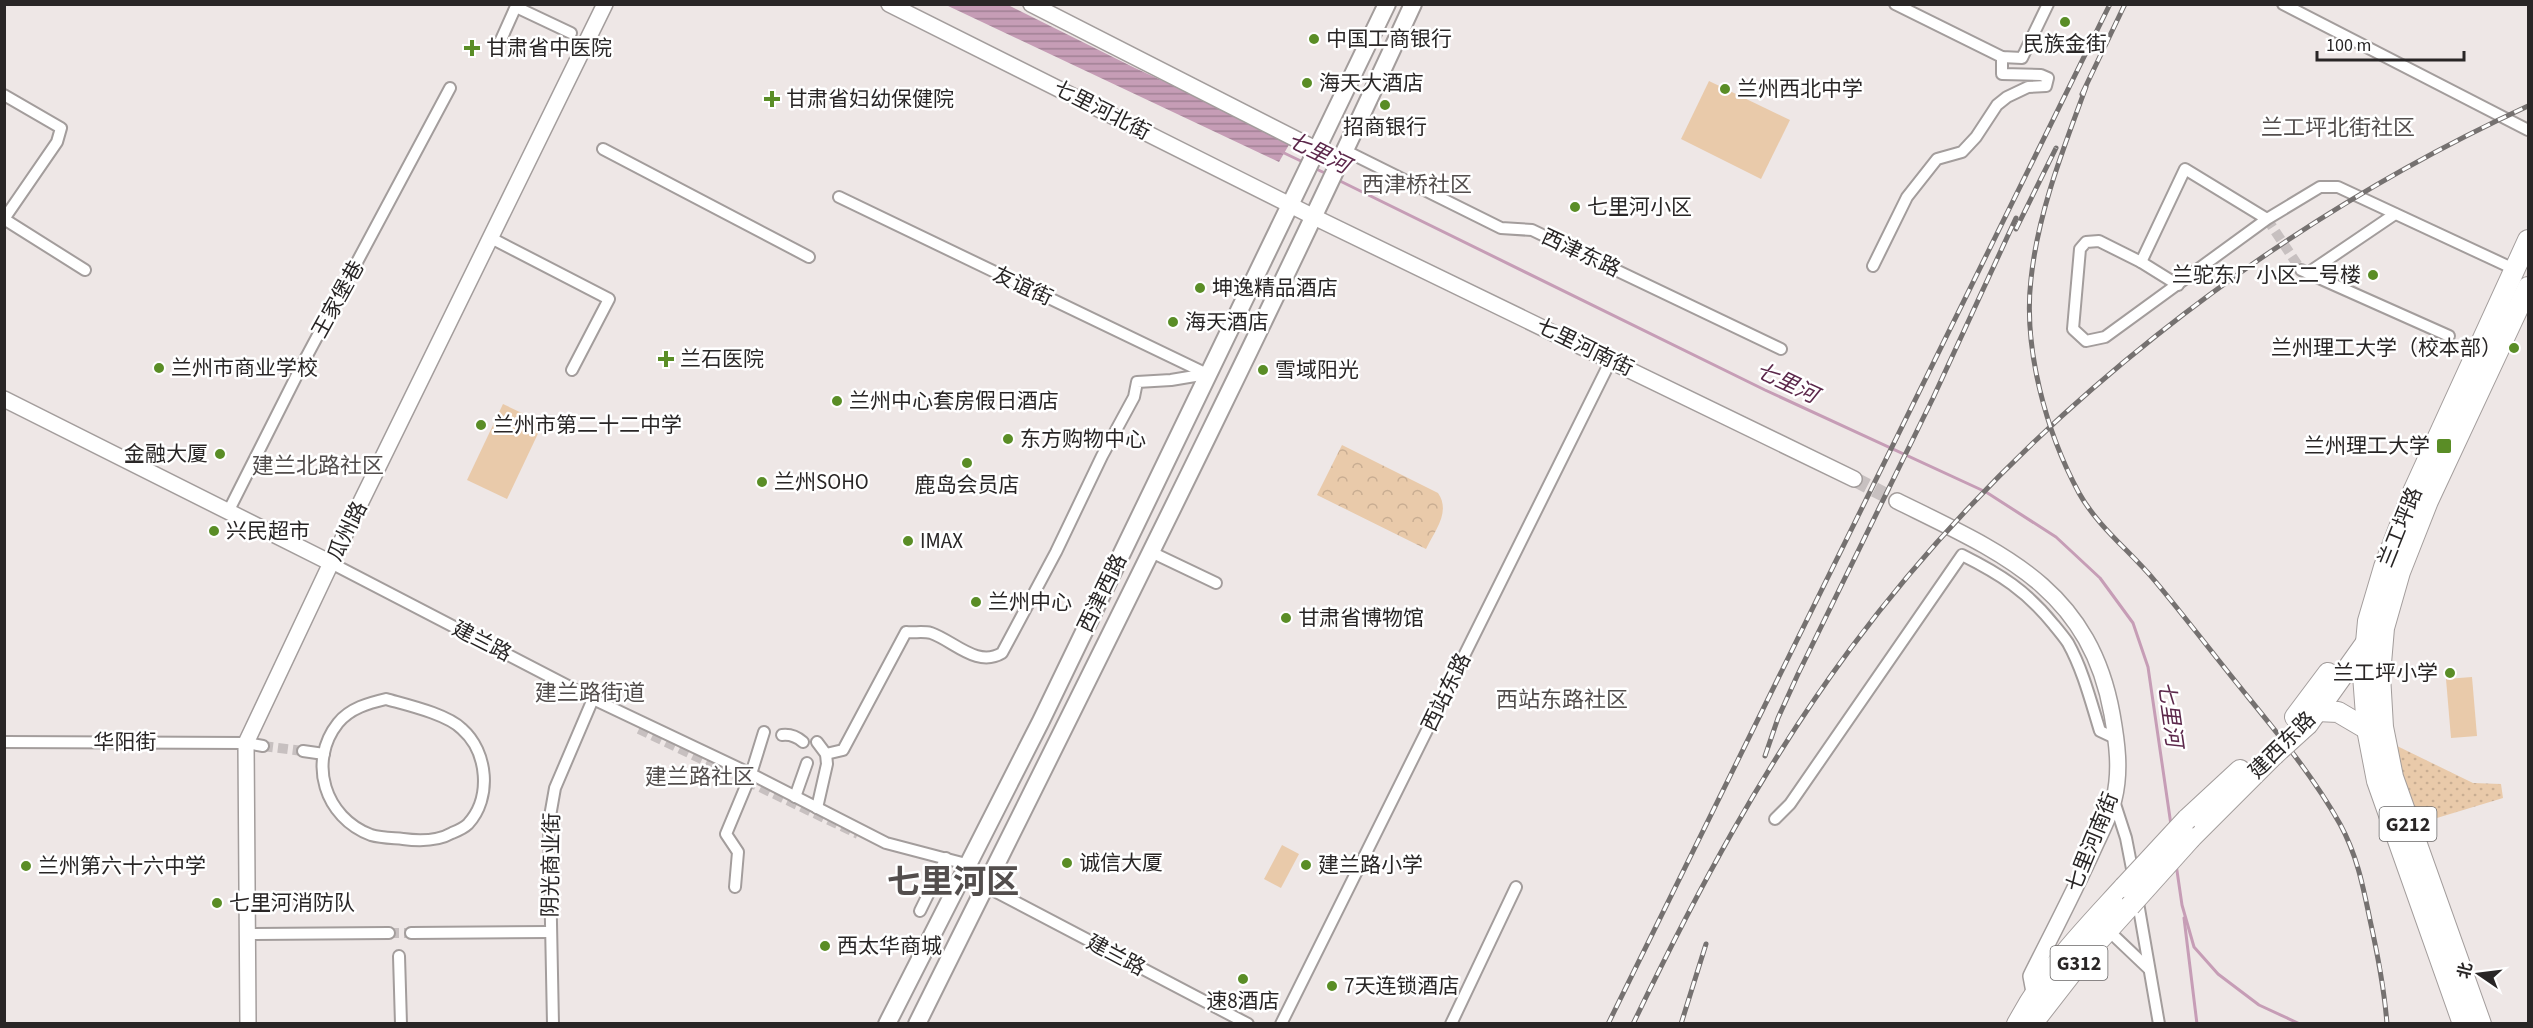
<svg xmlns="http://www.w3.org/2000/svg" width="2533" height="1028" font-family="'Source Sans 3','Noto Sans SC',sans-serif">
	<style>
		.forest { fill: url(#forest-crowns) }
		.park { fill: url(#park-dots) }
		.pitch { fill: #e9caaa }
		.water { fill: url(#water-rules) }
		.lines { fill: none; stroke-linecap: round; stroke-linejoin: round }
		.stream { stroke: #c69db6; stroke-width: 3 }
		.street-tunnel { stroke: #c7c0c0; stroke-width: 10; stroke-dasharray: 10 5; stroke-linecap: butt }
		.secondary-tunnel { stroke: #c7c0c0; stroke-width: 15; stroke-dasharray: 15 8; stroke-linecap: butt }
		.street-casing { stroke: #a39d9c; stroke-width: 14 }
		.secondary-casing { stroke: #a39d9c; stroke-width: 18 }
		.primary-casing { stroke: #a39d9c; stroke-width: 20 }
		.highway-casing { stroke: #a39d9c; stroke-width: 22 }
		.street { stroke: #fff; stroke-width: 10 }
		.secondary { stroke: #fff; stroke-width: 15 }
		.primary { stroke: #fff; stroke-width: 16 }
		.highway { stroke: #fff; stroke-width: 20 }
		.rail-casing { stroke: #757170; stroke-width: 5 }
		.rail { stroke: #fff; stroke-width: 3; stroke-dasharray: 9; stroke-linecap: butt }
		.highway-bridge-casing { stroke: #a39d9c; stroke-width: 22; stroke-linecap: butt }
		.highway-bridge { stroke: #fff; stroke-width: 20 }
		.poi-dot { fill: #5a8d26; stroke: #fff; stroke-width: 2 }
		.labels { text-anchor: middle; stroke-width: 5; stroke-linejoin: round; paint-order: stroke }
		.shield { fill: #fff; stroke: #696767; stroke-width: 1.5 }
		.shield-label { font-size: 20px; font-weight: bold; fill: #292626 }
		.poi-label { font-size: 21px; fill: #292626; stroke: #fff; text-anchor: start }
		.street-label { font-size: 21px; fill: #292626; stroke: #fff }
		.neighbourhood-label { font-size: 22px; fill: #534e4d; stroke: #fff }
		.water-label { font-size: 22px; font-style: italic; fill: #5c284b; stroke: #fff }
		.town-label { font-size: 33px; font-weight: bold; fill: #534e4d; stroke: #fff }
	</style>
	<defs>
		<pattern id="forest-crowns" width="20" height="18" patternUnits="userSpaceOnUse" patternTransform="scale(1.5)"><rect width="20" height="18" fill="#e9caaa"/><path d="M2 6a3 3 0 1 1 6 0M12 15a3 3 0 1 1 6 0" fill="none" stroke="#c8ad92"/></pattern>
		<pattern id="park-dots" width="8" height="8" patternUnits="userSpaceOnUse" patternTransform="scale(1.5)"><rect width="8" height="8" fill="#e9caaa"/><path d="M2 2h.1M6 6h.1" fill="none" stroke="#c8ad92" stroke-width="1.8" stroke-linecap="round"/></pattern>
		<pattern id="water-rules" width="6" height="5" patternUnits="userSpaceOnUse" patternTransform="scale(1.5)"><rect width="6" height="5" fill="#c69db6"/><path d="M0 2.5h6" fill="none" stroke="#a18094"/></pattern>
	</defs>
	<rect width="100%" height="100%" fill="#eee7e6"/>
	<path class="forest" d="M1342,445L1438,493C1451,512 1435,530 1426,549L1317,495Z"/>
	<polygon class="park" points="2395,745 2473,783 2501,784 2503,798 2417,824 2403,790"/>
	<g class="pitch">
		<polygon points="1709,81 1790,120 1761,179 1681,139"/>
		<polygon points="503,404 543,423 507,499 467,480"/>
		<polygon points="2472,677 2477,736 2451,738 2446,679"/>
		<polygon points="1282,845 1299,854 1281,888 1264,879"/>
	</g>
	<polygon class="water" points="946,5 1008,5 1135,68 1254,123 1290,143 1279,162"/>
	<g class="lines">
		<g class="stream">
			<polyline points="1282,152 1303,162"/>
			<polyline points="1314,168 1327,174"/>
			<polyline points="1338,180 1765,390 1986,492 2056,537 2100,578 2133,623 2148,667 2171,825"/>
			<polyline points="2176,864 2182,905 2194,947 2218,974 2259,1005 2300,1024"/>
			<polyline points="2184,918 2197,1024"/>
		</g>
		<g class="street-tunnel">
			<polyline points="2267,219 2301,270"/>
			<polyline points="639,729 858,834"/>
			<polyline points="263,746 303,751"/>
			<polyline points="389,933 411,933"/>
		</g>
		<polyline class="secondary-tunnel" points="1854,479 1897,501"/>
		<defs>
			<g id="street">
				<polyline points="1895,4 2002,57 2022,58 2048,4"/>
				<polyline points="2283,4 2528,130"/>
				<polyline points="516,7 571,33"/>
				<polyline points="500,42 517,4"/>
				<polyline points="4,95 61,128 57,142 4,219"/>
				<polyline points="603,149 809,257"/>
				<polyline points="1346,151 1501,228 1532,230 1781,349"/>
				<polyline points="839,197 1207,374"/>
				<polyline points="4,219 85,270"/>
				<polyline points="2267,219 2105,337 2086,341 2073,329 2080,249 2086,242 2099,241 2141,262 2185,169 2267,219 2320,187 2338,187 2514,269"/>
				<polyline points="491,238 609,299 572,370"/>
				<polyline points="2141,262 2178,285"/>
				<polyline points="1873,266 1907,197 1937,159 1962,152 1976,137 1997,105 2007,97 2028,87 2046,86 2048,78 2041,75 2002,74 2002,57"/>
				<polyline points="2301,270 2449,336"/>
				<polyline points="2308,273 2395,214"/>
				<polyline points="228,512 302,365 450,88"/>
				<polyline points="1151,552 1216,583"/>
				<polyline points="331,563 593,699 751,774 886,843 966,864"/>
				<path d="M386,699C407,705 447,714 462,729C488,752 492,798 468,824C464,828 457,831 452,833C438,841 418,841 403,839C393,838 381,838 371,835C325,818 307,762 338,723C350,708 369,703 386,699Z"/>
				<path d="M782,735C790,734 796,736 803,742"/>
				<polyline points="4,742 246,743 263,746"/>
				<polyline points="817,742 826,754 827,764 817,808"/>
				<polyline points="303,751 324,754"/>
				<path d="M826,754L843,750L906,632C914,633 923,631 931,633C954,641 977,668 1002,653L1056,552L1102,456L1134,397L1137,382L1171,380L1207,374"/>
				<polyline points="795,797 807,763"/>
				<polyline points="2114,801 2126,838 2134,879"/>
				<path d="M1775,819L1790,804L1962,555C2000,574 2027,591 2054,625C2059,631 2064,637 2068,643C2083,670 2091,702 2100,731L2117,739"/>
				<polyline points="985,886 1248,1024"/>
				<polyline points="735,887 738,852 726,834 751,774 764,732"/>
				<polyline points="2137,897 2159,1024"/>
				<polyline points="920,911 946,858"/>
				<polyline points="2109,931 2149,969"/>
				<polyline points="411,933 550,932"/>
				<polyline points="247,934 389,933"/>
				<polyline points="399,956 401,1024"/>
				<polyline points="553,1024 549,822 555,788 593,699"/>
				<polyline points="1281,1024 1611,360"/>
				<polyline points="1451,1024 1516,887"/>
			</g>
			<g id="secondary">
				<polyline points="889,4 1314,217 1854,479"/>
				<polyline points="1031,4 1341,162"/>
				<polyline points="4,399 331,563"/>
				<path d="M1897,501C2000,552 2089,587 2112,714C2117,742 2121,771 2114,799C2110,816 2100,834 2093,850C2074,892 2052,934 2031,976L2034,992"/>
				<polyline points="248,1024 246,743 331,563 605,4"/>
			</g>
			<g id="primary">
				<polyline points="887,1024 1041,721 1387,4"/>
				<path d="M917,1024C1085,685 1255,348 1413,4"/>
			</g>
			<g id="highway">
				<polyline points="2317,711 2338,712 2367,729"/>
				<polyline points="2295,717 2328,673"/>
				<polyline points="2308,724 2365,644"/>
				<polyline points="2187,819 2240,770"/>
				<polyline points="2191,838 2274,755"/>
				<path d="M2017,1024C2047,968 2082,933 2124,887"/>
				<polyline points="2032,1024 2084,957 2130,906"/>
				<polyline points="2463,1024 2377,781 2367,729 2363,675 2368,621 2384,567 2412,494 2528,240"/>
				<polyline points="2481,1024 2393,777 2383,727 2380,675 2384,628 2400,572 2428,501 2528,287"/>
			</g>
		</defs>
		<use href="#street" class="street-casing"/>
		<use href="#secondary" class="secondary-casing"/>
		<use href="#primary" class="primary-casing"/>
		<use href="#highway" class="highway-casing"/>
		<use href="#street" class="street"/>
		<use href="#secondary" class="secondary"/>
		<use href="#primary" class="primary"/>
		<use href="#highway" class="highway"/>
		<defs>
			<g id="rail">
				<path d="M2086,87C2063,150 2038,212 2031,279C2023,348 2046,432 2079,493C2098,527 2130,551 2155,581C2185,617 2214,655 2244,692C2279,735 2313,776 2340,824C2357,855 2363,886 2370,920C2378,956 2384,986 2387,1024"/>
				<polyline points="2082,94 2125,4"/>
				<polyline points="2016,229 2056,148"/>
				<polyline points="1765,756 1778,718 1798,674 1933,398 2016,218"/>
				<polyline points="1608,1024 2110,4"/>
				<path d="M1633,1024C1696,893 1764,765 1851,648C2022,418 2268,226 2528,106"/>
				<polyline points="1681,1024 1706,944"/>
			</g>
		</defs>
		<use href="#rail" class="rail-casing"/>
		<use href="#rail" class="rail"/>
		<defs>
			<g id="highway-bridge">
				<polyline points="2274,755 2308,724"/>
				<polyline points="2124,887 2187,819"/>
				<polyline points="2130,906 2191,838"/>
			</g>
		</defs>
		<use href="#highway-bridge" class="highway-bridge-casing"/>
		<use href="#highway-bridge" class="highway-bridge"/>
	</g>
	<g class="poi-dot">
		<circle cx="2065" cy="22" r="6"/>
		<circle cx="1314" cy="39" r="6"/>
		<path d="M469 39h6v6h6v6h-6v6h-6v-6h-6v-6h6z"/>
		<circle cx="1307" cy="83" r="6"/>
		<circle cx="1725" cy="89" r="6"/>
		<path d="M769 90h6v6h6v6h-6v6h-6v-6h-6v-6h6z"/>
		<circle cx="1385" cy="105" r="6"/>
		<circle cx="1575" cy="207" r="6"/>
		<circle cx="2373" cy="275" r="6"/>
		<circle cx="1200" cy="288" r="6"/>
		<circle cx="1173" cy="322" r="6"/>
		<circle cx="2514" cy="348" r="6"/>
		<path d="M663 350h6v6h6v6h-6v6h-6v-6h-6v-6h6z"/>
		<circle cx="159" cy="368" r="6"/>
		<circle cx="1263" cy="370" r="6"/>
		<circle cx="837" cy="401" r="6"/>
		<circle cx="481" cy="425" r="6"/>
		<circle cx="1008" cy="439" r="6"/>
		<rect x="2436" y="438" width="16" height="16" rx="3"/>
		<circle cx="220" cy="454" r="6"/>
		<circle cx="967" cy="463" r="6"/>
		<circle cx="762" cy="482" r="6"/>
		<circle cx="214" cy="531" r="6"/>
		<circle cx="908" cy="541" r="6"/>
		<circle cx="976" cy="602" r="6"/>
		<circle cx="1286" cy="618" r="6"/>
		<circle cx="2450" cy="673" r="6"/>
		<circle cx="1067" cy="863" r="6"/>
		<circle cx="1306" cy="865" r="6"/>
		<circle cx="26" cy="866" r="6"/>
		<circle cx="217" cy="903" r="6"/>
		<circle cx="825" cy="946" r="6"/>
		<circle cx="1243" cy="979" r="6"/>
		<circle cx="1332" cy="986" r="6"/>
	</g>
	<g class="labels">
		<g class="shield">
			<rect x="2379.5" y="807" width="57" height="34" rx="4.5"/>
			<rect x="2050.5" y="946" width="57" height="34" rx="4.5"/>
		</g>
		<g class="shield-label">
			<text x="2408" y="831">G212</text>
			<text x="2079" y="970">G312</text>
		</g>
		<g class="poi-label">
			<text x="1326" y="46">中国工商银行</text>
			<text x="2065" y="51" text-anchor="middle">民族金街</text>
			<text x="486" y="55">甘肃省中医院</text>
			<text x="1319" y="90">海天大酒店</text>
			<text x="1737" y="96">兰州西北中学</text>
			<text x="786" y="106">甘肃省妇幼保健院</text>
			<text x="1385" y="134" text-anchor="middle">招商银行</text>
			<text x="1587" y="214">七里河小区</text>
			<text x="2361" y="282" text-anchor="end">兰驼东厂小区二号楼</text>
			<text x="1212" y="295">坤逸精品酒店</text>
			<text x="1185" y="329">海天酒店</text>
			<text x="2502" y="355" text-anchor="end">兰州理工大学（校本部）</text>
			<text x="680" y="366">兰石医院</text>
			<text x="171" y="375">兰州市商业学校</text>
			<text x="1275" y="377">雪域阳光</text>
			<text x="849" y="408">兰州中心套房假日酒店</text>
			<text x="493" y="432">兰州市第二十二中学</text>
			<text x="1020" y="446">东方购物中心</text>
			<text x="2430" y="453" text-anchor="end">兰州理工大学</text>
			<text x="208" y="461" text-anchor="end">金融大厦</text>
			<text x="774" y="489">兰州SOHO</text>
			<text x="967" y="492" text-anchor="middle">鹿岛会员店</text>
			<text x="226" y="538">兴民超市</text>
			<text x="920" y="548">IMAX</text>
			<text x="988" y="609">兰州中心</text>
			<text x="1298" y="625">甘肃省博物馆</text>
			<text x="2438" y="680" text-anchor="end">兰工坪小学</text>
			<text x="1079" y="870">诚信大厦</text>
			<text x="1318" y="872">建兰路小学</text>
			<text x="38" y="873">兰州第六十六中学</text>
			<text x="229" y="910">七里河消防队</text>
			<text x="837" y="953">西太华商城</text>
			<text x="1344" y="993">7天连锁酒店</text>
			<text x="1243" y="1008" text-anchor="middle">速8酒店</text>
		</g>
		<g class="street-label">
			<text transform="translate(1102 110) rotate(27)" y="7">七里河北街</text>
			<text transform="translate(1581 253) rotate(25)" y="7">西津东路</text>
			<text transform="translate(1023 286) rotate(25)" y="7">友谊街</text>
			<text transform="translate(338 299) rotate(-61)" y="7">王家堡巷</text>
			<text transform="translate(1585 347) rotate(26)" y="7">七里河南街</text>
			<text transform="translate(2400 527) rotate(-68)" y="7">兰工坪路</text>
			<text transform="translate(347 531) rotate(-64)" y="7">瓜州路</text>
			<text transform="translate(1102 593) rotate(-64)" y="7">西津西路</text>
			<text transform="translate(482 641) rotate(27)" y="7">建兰路</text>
			<text transform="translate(1446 692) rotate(-64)" y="7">西站东路</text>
			<text x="125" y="749">华阳街</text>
			<text transform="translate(2282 745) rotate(-45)" y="7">建西东路</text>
			<text transform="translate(2092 842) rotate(-68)" y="7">七里河南街</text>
			<text transform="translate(551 865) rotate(-89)" y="7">阴光商业街</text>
			<text transform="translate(1116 955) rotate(28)" y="7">建兰路</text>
		</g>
		<g class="neighbourhood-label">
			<text x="2338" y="135">兰工坪北街社区</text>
			<text x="1417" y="192">西津桥社区</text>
			<text x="318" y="473">建兰北路社区</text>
			<text x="590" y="700">建兰路街道</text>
			<text x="1562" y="707">西站东路社区</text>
			<text x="700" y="784">建兰路社区</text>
		</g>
		<g class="water-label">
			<text transform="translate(1319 152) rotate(26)" y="8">七里河</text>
			<text transform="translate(1787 382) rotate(25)" y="8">七里河</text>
			<text transform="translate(2171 714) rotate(82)" y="8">七里河</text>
		</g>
		<g class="town-label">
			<text x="953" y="893">七里河区</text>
		</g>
	</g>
	<rect width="2533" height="1028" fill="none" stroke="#292626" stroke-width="12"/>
	<g transform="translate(2479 974) rotate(284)" stroke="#ffffff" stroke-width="4.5" paint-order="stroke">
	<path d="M0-4.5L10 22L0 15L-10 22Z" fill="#292626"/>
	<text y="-9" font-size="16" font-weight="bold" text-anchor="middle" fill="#292626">北</text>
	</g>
	<path d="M2317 51v9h147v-9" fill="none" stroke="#292626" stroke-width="3"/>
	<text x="2326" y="51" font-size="18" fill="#292626" stroke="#ffffff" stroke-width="4.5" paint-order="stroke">100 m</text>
</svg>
